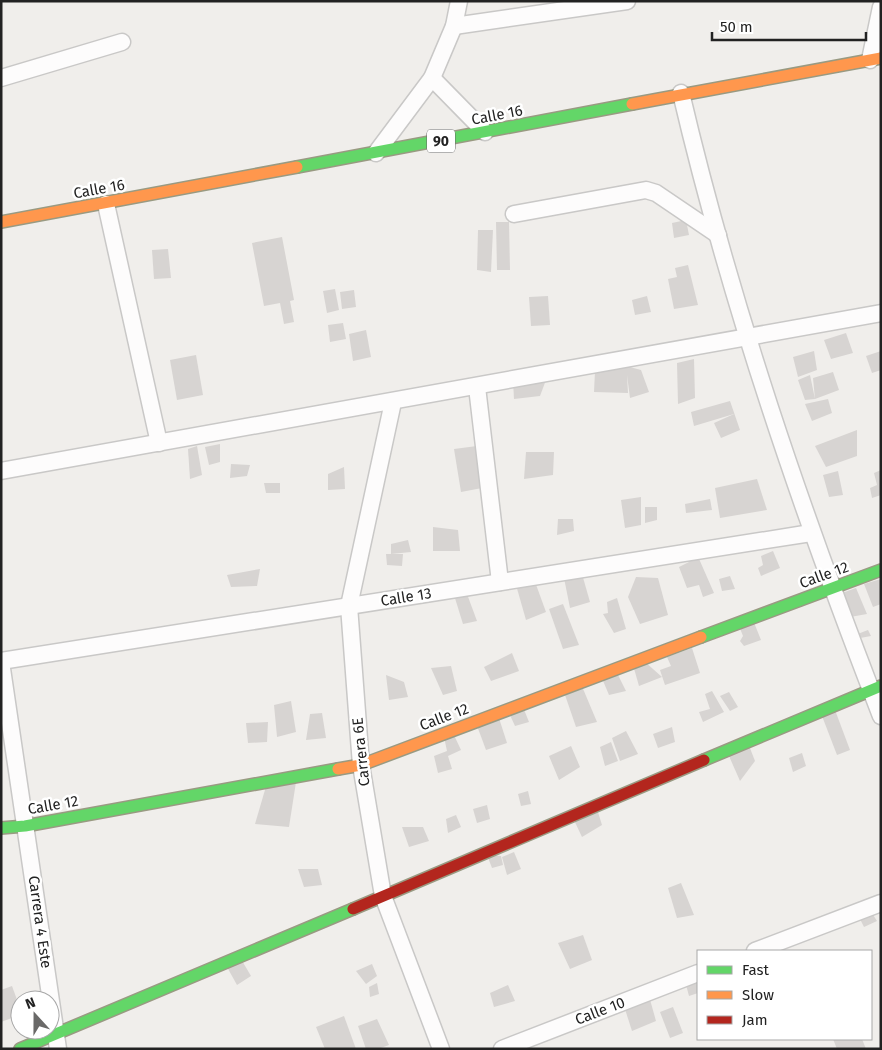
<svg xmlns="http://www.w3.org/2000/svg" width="882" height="1050" font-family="'Fira Sans',sans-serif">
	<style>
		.building { fill: #d7d4d2 }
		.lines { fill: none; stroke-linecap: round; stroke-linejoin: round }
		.street-casing { stroke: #c9c8c7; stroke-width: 19 }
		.fast-casing { stroke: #999a82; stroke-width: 14 }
		.slow-casing { stroke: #999a82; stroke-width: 14 }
		.jam-casing { stroke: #999a82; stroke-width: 14 }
		.street { stroke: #fdfcfc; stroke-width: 16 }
		.fast { stroke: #63d668; stroke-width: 11 }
		.slow { stroke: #ff974d; stroke-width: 11 }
		.jam { stroke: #b3261e; stroke-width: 11 }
		.labels { text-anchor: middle; stroke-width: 5; stroke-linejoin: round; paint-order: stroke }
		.shield { fill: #fff; stroke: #646464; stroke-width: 1 }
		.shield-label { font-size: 14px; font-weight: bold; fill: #222 }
		.street-label { font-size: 15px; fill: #222; stroke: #fff }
	</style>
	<rect width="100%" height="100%" fill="#f0eeeb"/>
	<g class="building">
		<polygon points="686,220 689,235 674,238 672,223"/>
		<polygon points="496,222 509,222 510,270 497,270"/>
		<polygon points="478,230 493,230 491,272 477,270"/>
		<polygon points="282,237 294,300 290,301 294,322 284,324 280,303 264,306 252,243"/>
		<polygon points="168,249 171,278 154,279 152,250"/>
		<polygon points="688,265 698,305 674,309 668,279 677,277 675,268"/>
		<polygon points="335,289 339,310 327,313 323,291"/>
		<polygon points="354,290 356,307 342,309 340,292"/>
		<polygon points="548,296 550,325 531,326 529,297"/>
		<polygon points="647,296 651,312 635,315 632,300"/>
		<polygon points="343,323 346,339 330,342 328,325"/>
		<polygon points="366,330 371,357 353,361 349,334"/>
		<polygon points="846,333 853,353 831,359 824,340"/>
		<polygon points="814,351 817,370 798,377 793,357"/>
		<polygon points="881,351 881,370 872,373 866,356"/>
		<polygon points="196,355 203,395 177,400 170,360"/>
		<polygon points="694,359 695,398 678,404 677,363"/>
		<polygon points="626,366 641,370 649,392 630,398 627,375 628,393 594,392 595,371"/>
		<polygon points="833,372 839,390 815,399 805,400 798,380 810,375 815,399 813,378"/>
		<polygon points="546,380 540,396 514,399 513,381"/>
		<polygon points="828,399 832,413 812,421 805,404"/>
		<polygon points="730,401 740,430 721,438 714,423 734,414 694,426 691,412"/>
		<polygon points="857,430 857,456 826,467 815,446"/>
		<polygon points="220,444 220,462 209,465 205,447"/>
		<polygon points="197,446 202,475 190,479 188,449"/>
		<polygon points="477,446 482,488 461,492 454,449"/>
		<polygon points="526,452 554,452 553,475 524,479"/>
		<polygon points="231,464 250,465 247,476 230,478"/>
		<polygon points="344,467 345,489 328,490 328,474"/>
		<polygon points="881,470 881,495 872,498 870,488 877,485 874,473"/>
		<polygon points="838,471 843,495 829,497 823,475"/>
		<polygon points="757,479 767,510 720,518 715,488"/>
		<polygon points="264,483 280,483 280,493 266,493"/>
		<polygon points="641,497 641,525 625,528 621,500"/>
		<polygon points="710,499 712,510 686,513 685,504"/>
		<polygon points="645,507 657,507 657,520 645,523"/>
		<polygon points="558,519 573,519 574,531 557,535"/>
		<polygon points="433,527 458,530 460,551 433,551"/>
		<polygon points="408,540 411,552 391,554 403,554 402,566 387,565 386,554 391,554 391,544"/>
		<polygon points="773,551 780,568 761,576 758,568 763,565 761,556"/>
		<polygon points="696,552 714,593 703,597 699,585 687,588 679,567 689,562 688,556"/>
		<polygon points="260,569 257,586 231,587 227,575"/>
		<polygon points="582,574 590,602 570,608 564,578"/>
		<polygon points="730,576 735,589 722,591 719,579"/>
		<polygon points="636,577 658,578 668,615 640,624 628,597"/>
		<polygon points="534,579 546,612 526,620 516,585"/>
		<polygon points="881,579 881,604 873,607 864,584"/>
		<polygon points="856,588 867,614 850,617 842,593"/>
		<polygon points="467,594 477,621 463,624 454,595"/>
		<polygon points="617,598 626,629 614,633 603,614 608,613 607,602"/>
		<polygon points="563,604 579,645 563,649 549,609"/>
		<polygon points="753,620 761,640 744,646 740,641 743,636 739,626"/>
		<polygon points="868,630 871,636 860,638 855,635"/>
		<polygon points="692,648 700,673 665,685 660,670 671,666 667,657"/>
		<polygon points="512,653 519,671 491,681 484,667"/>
		<polygon points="644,661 662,677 639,686 633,665"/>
		<polygon points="451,666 457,691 443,695 431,668"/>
		<polygon points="616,671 626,691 609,695 601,676"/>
		<polygon points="386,675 404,682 408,697 389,700"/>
		<polygon points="581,684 597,722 576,727 565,695"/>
		<polygon points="712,691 724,712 703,722 699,712 710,709 705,694"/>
		<polygon points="729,692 738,707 730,711 720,696"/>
		<polygon points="291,701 296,732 277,737 274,705"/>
		<polygon points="523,707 529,722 515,726 509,713"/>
		<polygon points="835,710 850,750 837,755 822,716"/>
		<polygon points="322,713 326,738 306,740 310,714"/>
		<polygon points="498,715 507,743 486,750 476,723"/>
		<polygon points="268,722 267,742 248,743 246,723"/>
		<polygon points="672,727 675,742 658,748 653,734"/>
		<polygon points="626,731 638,754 620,761 612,738"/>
		<polygon points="453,733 461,750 448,756 452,769 438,773 434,756 447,751 444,737"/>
		<polygon points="611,742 618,761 605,766 600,747"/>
		<polygon points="748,743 755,761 740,781 729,756"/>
		<polygon points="571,746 580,767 559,780 549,756"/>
		<polygon points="802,753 806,766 793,772 789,758"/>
		<polygon points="296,782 289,827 255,824 267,783"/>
		<polygon points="528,791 531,804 521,806 518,794"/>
		<polygon points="487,805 490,819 477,823 473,809"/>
		<polygon points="597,809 602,825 582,837 573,818"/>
		<polygon points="456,815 461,827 448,833 446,819"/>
		<polygon points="402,827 423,827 429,841 409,847"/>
		<polygon points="514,852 521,869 507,875 502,857"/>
		<polygon points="487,855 501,856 503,865 492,868"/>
		<polygon points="298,869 318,869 322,885 304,887"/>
		<polygon points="681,883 694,915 677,918 668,888"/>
		<polygon points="870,910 877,921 864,927 858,915"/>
		<polygon points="583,935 592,960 570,969 558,943"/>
		<polygon points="241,959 251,976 237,985 227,967"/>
		<polygon points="372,964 377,976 366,984 356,971"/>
		<polygon points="698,976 698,993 689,996 685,981"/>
		<polygon points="377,983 379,994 370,997 369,987"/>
		<polygon points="508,985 515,1001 494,1007 490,993"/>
		<polygon points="12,986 20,1008 20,1015 1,1022 1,990"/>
		<polygon points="649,996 656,1021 632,1031 624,1006"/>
		<polygon points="673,1007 683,1033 670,1038 660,1012"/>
		<polygon points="344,1016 356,1049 325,1049 316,1027"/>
		<polygon points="377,1019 389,1045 378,1049 366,1049 358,1026"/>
		<polygon points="833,1039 862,1039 866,1049 837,1049"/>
	</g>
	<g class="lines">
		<defs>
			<g id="street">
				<polyline points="454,26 627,1"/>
				<polyline points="870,60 881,7"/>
				<polyline points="1,78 122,42"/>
				<polyline points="432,78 485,132"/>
				<path d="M681,93C731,306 802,512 881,716"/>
				<polyline points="376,153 432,78 454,26 459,1"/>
				<polyline points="106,204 159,443"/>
				<polyline points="514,214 646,190 656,193 718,235"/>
				<polyline points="477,387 500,582"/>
				<polyline points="393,402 349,606 361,765 383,896 441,1049"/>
				<polyline points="1,471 881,313"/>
				<polyline points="1,661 811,533"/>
				<polyline points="1,662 58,1049"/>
				<polyline points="755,951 881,903"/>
				<polyline points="502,1049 698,973"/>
			</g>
			<g id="fast">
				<polyline points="297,167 632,104"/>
				<polyline points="701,637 881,570"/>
				<polyline points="704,760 881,686"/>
				<polyline points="1,828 25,826 338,769"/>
				<polyline points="20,1049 353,909"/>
			</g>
			<g id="slow">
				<polyline points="632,104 881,58"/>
				<polyline points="1,222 297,167"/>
				<polyline points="338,769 361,765 701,637"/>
			</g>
			<polyline id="jam" points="353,909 704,760"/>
		</defs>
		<use href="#street" class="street-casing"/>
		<use href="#fast" class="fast-casing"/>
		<use href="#slow" class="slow-casing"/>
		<use href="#jam" class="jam-casing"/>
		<use href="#street" class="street"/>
		<use href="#fast" class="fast"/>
		<use href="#slow" class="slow"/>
		<use href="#jam" class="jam"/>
	</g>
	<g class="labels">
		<rect class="shield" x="427" y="129.5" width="28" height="23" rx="4"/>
		<g class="shield-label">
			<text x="441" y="146">90</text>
		</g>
		<g class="street-label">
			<text transform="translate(497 115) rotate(-11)" y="5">Calle 16</text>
			<text transform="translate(99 189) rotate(-10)" y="5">Calle 16</text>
			<text transform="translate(824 575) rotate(-20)" y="5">Calle 12</text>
			<text transform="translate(406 597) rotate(-9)" y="5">Calle 13</text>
			<text transform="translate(444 717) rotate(-21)" y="5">Calle 12</text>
			<text transform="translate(361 752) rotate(-96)" y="5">Carrera 6E</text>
			<text transform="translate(53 805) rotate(-10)" y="5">Calle 12</text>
			<text transform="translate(40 922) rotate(82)" y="5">Carrera 4 Este</text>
			<text transform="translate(600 1011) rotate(-21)" y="5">Calle 10</text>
		</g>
	</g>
	<rect width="882" height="1050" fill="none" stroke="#222222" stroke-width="5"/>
	<rect x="697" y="950" width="175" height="90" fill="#ffffff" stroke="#a7a7a7"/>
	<rect x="707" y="966" width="25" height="8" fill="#63d668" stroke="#a7a7a7"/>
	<text x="742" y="975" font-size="15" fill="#222222">Fast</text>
	<rect x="707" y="991" width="25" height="8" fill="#ff974d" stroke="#a7a7a7"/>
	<text x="742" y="1000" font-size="15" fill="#222222">Slow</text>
	<rect x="707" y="1016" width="25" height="8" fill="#b3261e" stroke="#a7a7a7"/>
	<text x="742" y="1025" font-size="15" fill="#222222">Jam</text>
	<g transform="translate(35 1015) rotate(339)"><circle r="24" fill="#ffffff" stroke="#a7a7a7"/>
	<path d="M0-4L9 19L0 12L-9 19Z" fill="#6a6968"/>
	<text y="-8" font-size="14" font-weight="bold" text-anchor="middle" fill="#222222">N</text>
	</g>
	<path d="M712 32v8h154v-8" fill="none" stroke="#222222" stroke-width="2.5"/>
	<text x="720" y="32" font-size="15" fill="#222222" stroke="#ffffff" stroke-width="4" paint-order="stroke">50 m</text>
</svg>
